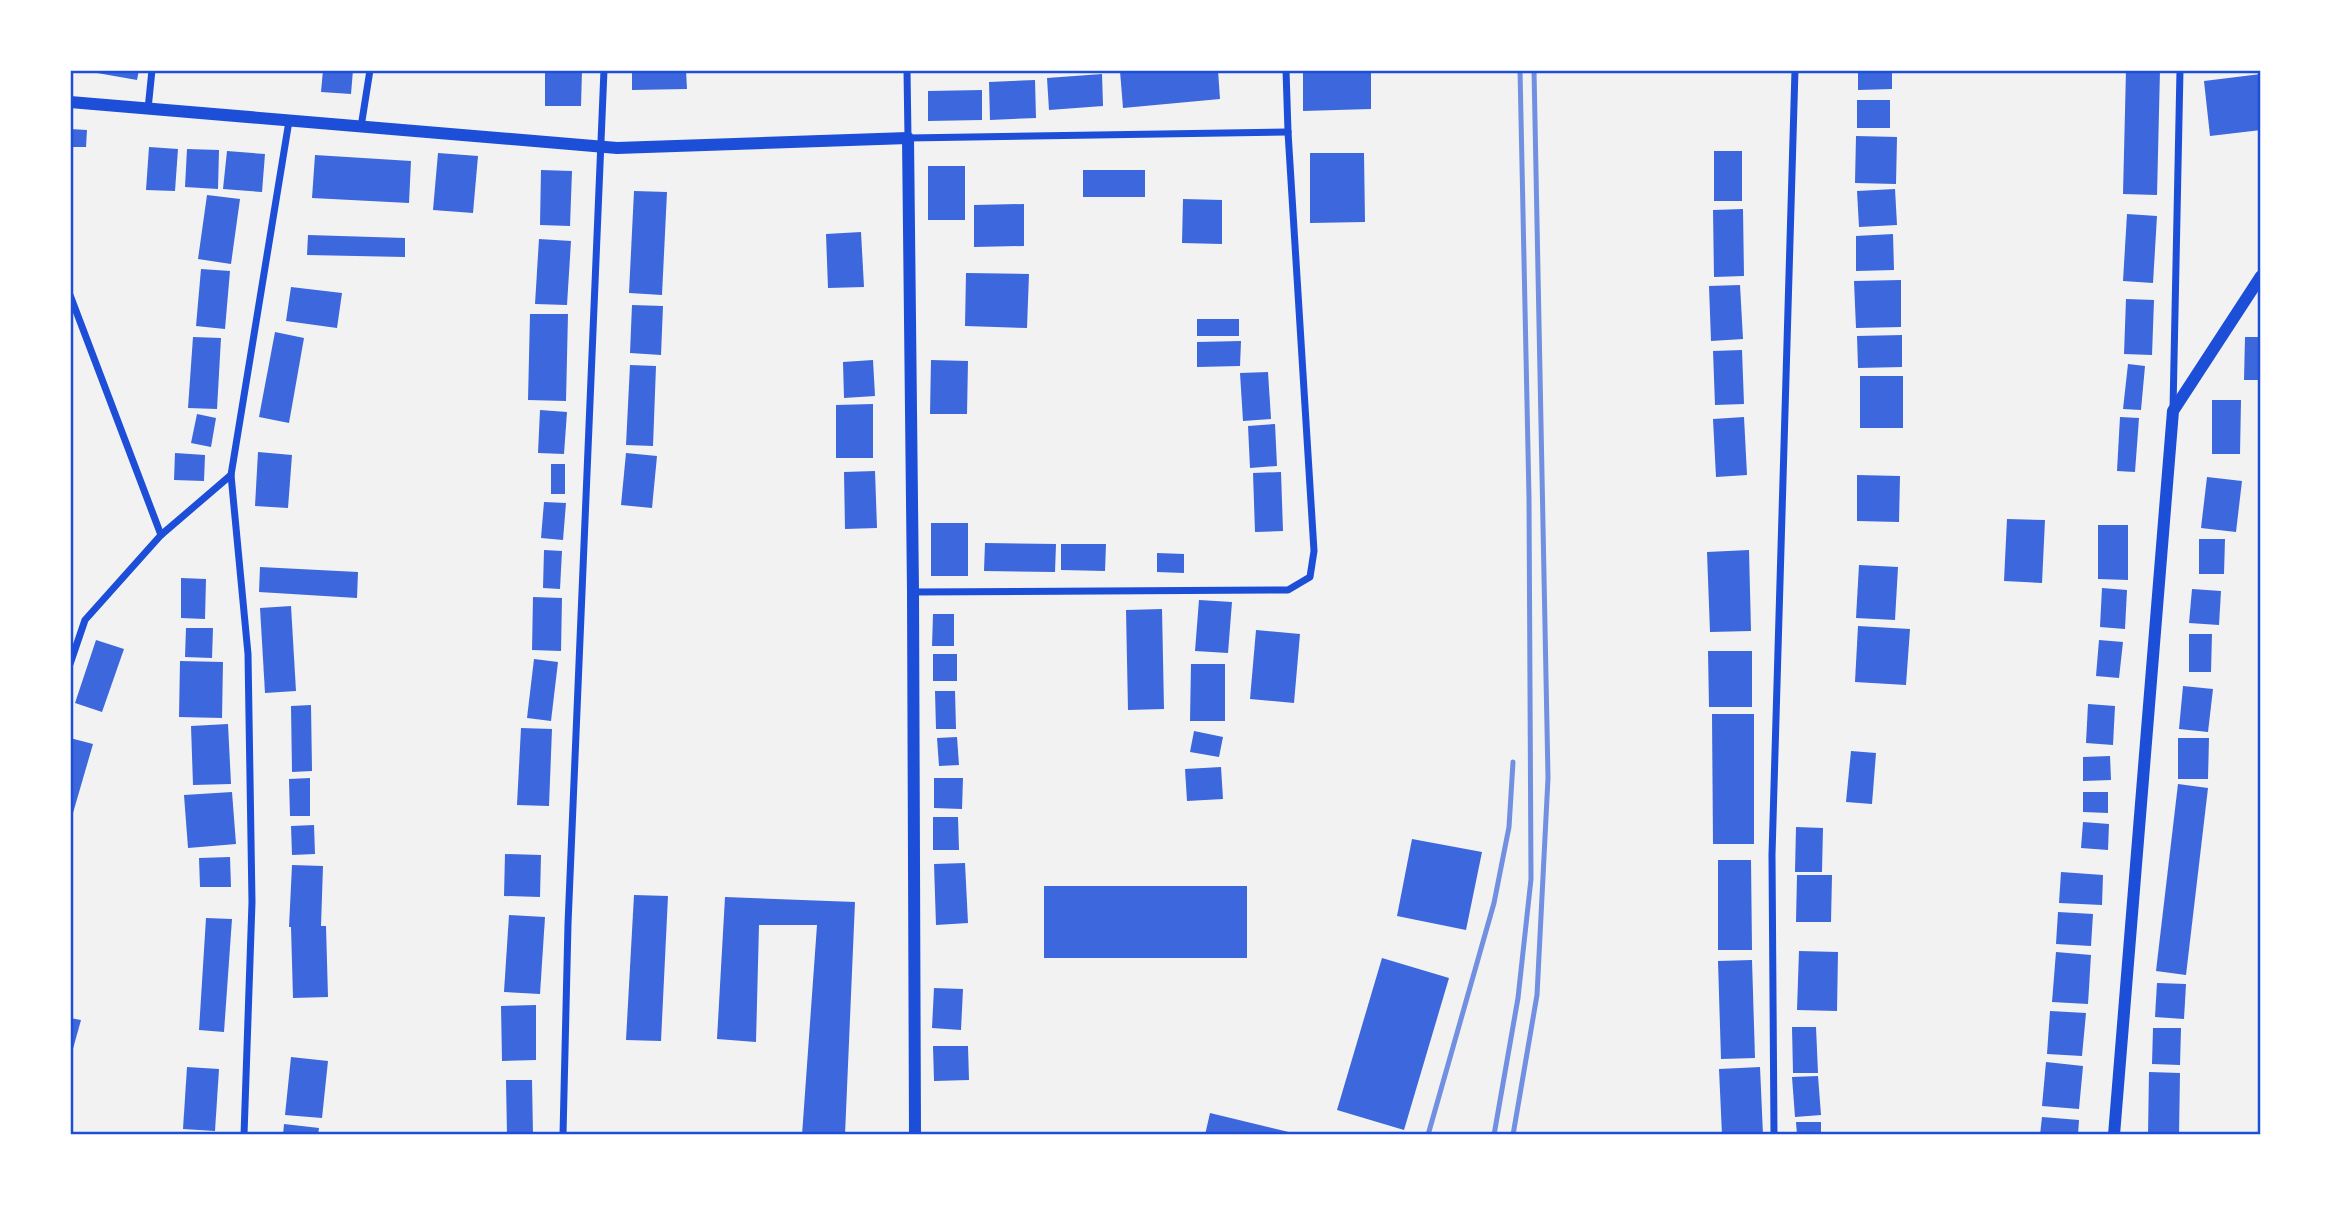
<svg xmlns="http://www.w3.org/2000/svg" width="2331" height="1205" font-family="Montserrat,sans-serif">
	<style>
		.building { fill: #3d67dc }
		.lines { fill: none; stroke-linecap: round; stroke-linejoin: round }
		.minor { stroke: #1d4ed8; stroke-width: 7 }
		.tertiary { stroke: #1d4ed8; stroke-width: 12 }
		.rail { stroke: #7290e2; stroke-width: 5 }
		.neatline { fill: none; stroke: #1d4ed8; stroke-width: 2.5 }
	</style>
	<rect width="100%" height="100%" fill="#f2f2f2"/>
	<g class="building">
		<polygon points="80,70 139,70 137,80"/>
		<polygon points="323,70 353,70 351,94 321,92"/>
		<polygon points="545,70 582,70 581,106 545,106"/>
		<polygon points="632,70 686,70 687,89 632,90"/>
		<polygon points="1218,70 1220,99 1123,108 1120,71"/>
		<polygon points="1371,70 1371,109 1303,111 1303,71"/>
		<polygon points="1858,70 1892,70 1892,89 1858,90"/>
		<polygon points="2126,70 2160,70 2157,195 2123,194"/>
		<polygon points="1102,74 1103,106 1049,110 1047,78"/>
		<polygon points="2261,74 2261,130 2210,136 2204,81"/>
		<polygon points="1035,80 1036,118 990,120 989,82"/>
		<polygon points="982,90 982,120 928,121 928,91"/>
		<rect x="1857" y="100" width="33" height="28"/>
		<polygon points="70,129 87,130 86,147 70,147"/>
		<polygon points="1856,136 1897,137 1896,184 1855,183"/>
		<polygon points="149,147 178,149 175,191 146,190"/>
		<polygon points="187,149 219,150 218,189 185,187"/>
		<polygon points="227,151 265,154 262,192 223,189"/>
		<rect x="1714" y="151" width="28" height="50"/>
		<polygon points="438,153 478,156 473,213 433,210"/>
		<polygon points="1310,153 1364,153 1365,222 1310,223"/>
		<polygon points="315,155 411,161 409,203 312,198"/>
		<rect x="928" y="166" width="37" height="54"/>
		<polygon points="541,170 572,171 570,226 540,225"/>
		<rect x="1083" y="170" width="62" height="27"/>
		<polygon points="1895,189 1897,225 1859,227 1857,191"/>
		<polygon points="634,191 667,192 662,295 629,293"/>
		<polygon points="207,195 240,199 231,264 198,259"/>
		<polygon points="1183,199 1222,200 1222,244 1182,243"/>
		<polygon points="1024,204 1024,246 974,247 974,205"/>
		<polygon points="1743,209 1744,276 1714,277 1713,210"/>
		<polygon points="2127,214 2157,216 2153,283 2123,281"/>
		<polygon points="861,232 864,287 828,288 826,234"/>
		<polygon points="1893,234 1894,270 1856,271 1856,236"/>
		<polygon points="308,235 405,238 405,257 307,255"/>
		<polygon points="539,239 571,241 567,305 535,304"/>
		<polygon points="201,269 230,271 225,329 196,326"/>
		<polygon points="966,273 1029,274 1027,328 965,326"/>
		<polygon points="1901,280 1901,327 1856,328 1854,281"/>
		<polygon points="1740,285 1743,339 1711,341 1709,286"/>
		<polygon points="291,287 342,293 337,328 286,321"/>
		<polygon points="2126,299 2154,300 2152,355 2124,354"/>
		<polygon points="632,305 663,306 661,355 630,353"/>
		<polygon points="530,314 568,314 566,401 528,400"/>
		<rect x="1197" y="319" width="42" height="17"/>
		<polygon points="275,332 304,338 289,423 259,417"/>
		<polygon points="1902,335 1902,367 1858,368 1857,336"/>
		<polygon points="193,337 221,338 217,409 188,408"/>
		<polygon points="2245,337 2261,337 2261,380 2244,380"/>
		<polygon points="1241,341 1240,366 1197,367 1197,342"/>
		<polygon points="1742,350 1744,404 1715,405 1713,351"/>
		<polygon points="873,360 875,396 844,398 843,362"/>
		<polygon points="931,360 968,361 967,414 930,414"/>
		<polygon points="2128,364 2145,366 2141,410 2123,409"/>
		<polygon points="630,365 656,366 653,446 626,445"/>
		<polygon points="1268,372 1271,419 1243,421 1240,373"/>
		<rect x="1860" y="376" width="43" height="52"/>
		<polygon points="2212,400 2241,400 2240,454 2212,454"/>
		<polygon points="873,404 873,458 836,458 836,405"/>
		<polygon points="540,410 567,412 564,454 538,453"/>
		<polygon points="197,414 216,418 211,447 191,443"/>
		<polygon points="1744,417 1747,475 1716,477 1713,419"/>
		<polygon points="2120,417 2139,418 2135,472 2117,471"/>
		<polygon points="1275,424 1277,466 1250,468 1248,426"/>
		<polygon points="258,452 292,455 288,508 255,506"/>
		<polygon points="175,453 205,455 204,481 174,480"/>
		<polygon points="626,453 657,456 652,508 621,505"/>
		<rect x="551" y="464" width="14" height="30"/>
		<polygon points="875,471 877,528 845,529 844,472"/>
		<polygon points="1281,472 1283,531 1255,532 1253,473"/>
		<polygon points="1857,475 1900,476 1899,522 1857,521"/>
		<polygon points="2207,477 2242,481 2236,532 2201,528"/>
		<polygon points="544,502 566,503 563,540 541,538"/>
		<polygon points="2007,519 2045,520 2042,583 2004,581"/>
		<rect x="931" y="523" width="37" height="53"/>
		<polygon points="2098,525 2128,525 2128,580 2098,579"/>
		<polygon points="2199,539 2225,539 2224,574 2199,574"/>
		<polygon points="985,543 1056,544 1055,572 984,571"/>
		<polygon points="1061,544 1106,544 1105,571 1061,570"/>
		<polygon points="544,550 562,551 560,589 543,588"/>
		<polygon points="1749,550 1751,631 1710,632 1707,552"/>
		<polygon points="1157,553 1184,554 1184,573 1157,572"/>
		<polygon points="1859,565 1898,567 1895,620 1856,618"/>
		<polygon points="260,567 358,572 357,598 259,592"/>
		<polygon points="181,578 206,579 205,619 181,618"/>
		<polygon points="2102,588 2127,590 2125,629 2100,627"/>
		<polygon points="2192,589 2221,591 2219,625 2189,623"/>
		<polygon points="533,597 562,598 561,651 532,650"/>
		<polygon points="1199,600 1232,602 1228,653 1195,651"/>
		<polygon points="291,606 296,691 265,693 260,608"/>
		<polygon points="1162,609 1164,709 1128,710 1126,610"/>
		<polygon points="933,614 954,614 954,646 932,646"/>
		<polygon points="1858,626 1910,629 1906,685 1855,682"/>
		<polygon points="186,628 213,628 212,658 185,657"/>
		<polygon points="1256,630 1300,634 1294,703 1250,699"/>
		<polygon points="2189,634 2212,634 2211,672 2189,672"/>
		<polygon points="96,640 124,649 102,712 75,703"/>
		<polygon points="2099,640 2123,642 2119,678 2096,676"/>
		<polygon points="1708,651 1752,651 1752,707 1709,707"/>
		<rect x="933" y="654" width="24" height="27"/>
		<polygon points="534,659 558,662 551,721 527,718"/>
		<polygon points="180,661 223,662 222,718 179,717"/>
		<polygon points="1191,664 1225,664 1225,721 1190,721"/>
		<polygon points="2183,686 2213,689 2208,732 2179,729"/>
		<polygon points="935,691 955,691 956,729 936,729"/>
		<polygon points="2088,704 2115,706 2113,745 2086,743"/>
		<polygon points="311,705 312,771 292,772 291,706"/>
		<polygon points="1712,714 1754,714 1754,844 1713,844"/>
		<polygon points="228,724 231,784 193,785 191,726"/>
		<polygon points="521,728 552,729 549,806 517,805"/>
		<polygon points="1194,731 1223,737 1219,757 1190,752"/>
		<polygon points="957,737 959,765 939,766 937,738"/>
		<polygon points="70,738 93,744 71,820 70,820"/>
		<polygon points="2178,738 2209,738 2208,779 2178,779"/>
		<polygon points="1851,751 1876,753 1872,804 1846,802"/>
		<polygon points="2110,756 2111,780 2083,781 2083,757"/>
		<polygon points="1221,767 1223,799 1187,801 1185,769"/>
		<polygon points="310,778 310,816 290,816 289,779"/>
		<polygon points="934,778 963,778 962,809 934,808"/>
		<polygon points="2178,784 2208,788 2186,975 2156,971"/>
		<polygon points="232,792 236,844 188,848 184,795"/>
		<polygon points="2083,792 2108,792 2108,813 2083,812"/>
		<polygon points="933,817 958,817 959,850 933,850"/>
		<polygon points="2083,822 2109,824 2108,850 2081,848"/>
		<polygon points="314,825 315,854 292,855 291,826"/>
		<polygon points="1796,827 1823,828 1822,872 1795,872"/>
		<polygon points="1412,839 1482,852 1466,930 1397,916"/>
		<polygon points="505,854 541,855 540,897 504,896"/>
		<polygon points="230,857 231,887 200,887 199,858"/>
		<polygon points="1718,860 1751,860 1752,950 1718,950"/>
		<polygon points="965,863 968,923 936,925 934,864"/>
		<polygon points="292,865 323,866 321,926 326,926 328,997 293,998 291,927 289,927"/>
		<polygon points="2061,872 2103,875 2102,905 2059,903"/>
		<polygon points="1797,875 1832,875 1831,922 1796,922"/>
		<rect x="1044" y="886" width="203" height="72"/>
		<polygon points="634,895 668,896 661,1041 626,1040"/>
		<polygon points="725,897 855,902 845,1135 802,1135 817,925 759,925 756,1042 717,1039"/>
		<polygon points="2058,912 2093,914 2091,946 2056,944"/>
		<polygon points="509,915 545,917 540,994 504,992"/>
		<polygon points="206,918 232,919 224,1032 199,1030"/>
		<polygon points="1799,951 1838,952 1837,1011 1797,1010"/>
		<polygon points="2056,952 2091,955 2088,1004 2052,1002"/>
		<polygon points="1382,958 1449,978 1404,1130 1337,1110"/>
		<polygon points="1752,960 1755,1058 1721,1059 1718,961"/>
		<polygon points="2157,983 2186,984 2184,1019 2155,1017"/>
		<polygon points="934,988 963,989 961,1030 932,1028"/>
		<polygon points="536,1005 536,1060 502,1061 501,1006"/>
		<polygon points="2050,1011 2086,1013 2082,1056 2047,1054"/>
		<polygon points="70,1018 81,1020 71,1056 70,1056"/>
		<polygon points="1792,1027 1816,1027 1818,1073 1793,1073"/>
		<polygon points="2153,1028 2181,1028 2180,1065 2152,1064"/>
		<polygon points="933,1046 968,1046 969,1080 934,1081"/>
		<polygon points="291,1057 328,1061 322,1118 285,1115"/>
		<polygon points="2046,1062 2083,1066 2079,1109 2042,1106"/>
		<polygon points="187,1067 219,1069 215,1131 183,1129"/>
		<polygon points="1760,1067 1763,1135 1722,1135 1719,1069"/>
		<polygon points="2149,1072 2180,1073 2179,1135 2148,1135"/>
		<polygon points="1818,1076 1821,1115 1795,1117 1792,1077"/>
		<polygon points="506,1080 532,1080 533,1135 507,1135"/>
		<polygon points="1210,1113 1297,1134 1297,1135 1205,1135"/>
		<polygon points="2042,1117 2079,1120 2078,1135 2040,1135"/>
		<polygon points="1796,1122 1821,1122 1821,1135 1797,1135"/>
		<polygon points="284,1124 319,1128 318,1135 283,1135"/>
	</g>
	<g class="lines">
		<g class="minor">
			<polyline points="907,70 908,138 1288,132"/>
			<polyline points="148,109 152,70"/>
			<polyline points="361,127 370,70"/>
			<polyline points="70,295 161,535"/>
			<polyline points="2173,409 2180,70"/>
			<polyline points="913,592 1288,590 1310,577 1314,551 1288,132 1286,70"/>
			<polyline points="70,664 85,620 161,535 231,475"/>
			<polyline points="244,1135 252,902 248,654 231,475 289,121"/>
			<polyline points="563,1135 568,924 604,70"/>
			<polyline points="1774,1135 1772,855 1795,70"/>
		</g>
		<g class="tertiary">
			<polyline points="70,102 617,148 908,138 913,592 915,1135"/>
			<polyline points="2114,1135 2173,411 2261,276"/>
		</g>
		<g class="rail">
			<polyline points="1428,1135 1494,903 1509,827 1513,762"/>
			<polyline points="1494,1135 1518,998 1531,879 1529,498 1520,70"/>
			<polyline points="1513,1135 1537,995 1548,778 1534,70"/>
		</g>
	</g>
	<rect width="2331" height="1205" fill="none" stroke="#ffffff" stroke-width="144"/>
	<rect x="72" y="72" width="2187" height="1061" class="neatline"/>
</svg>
